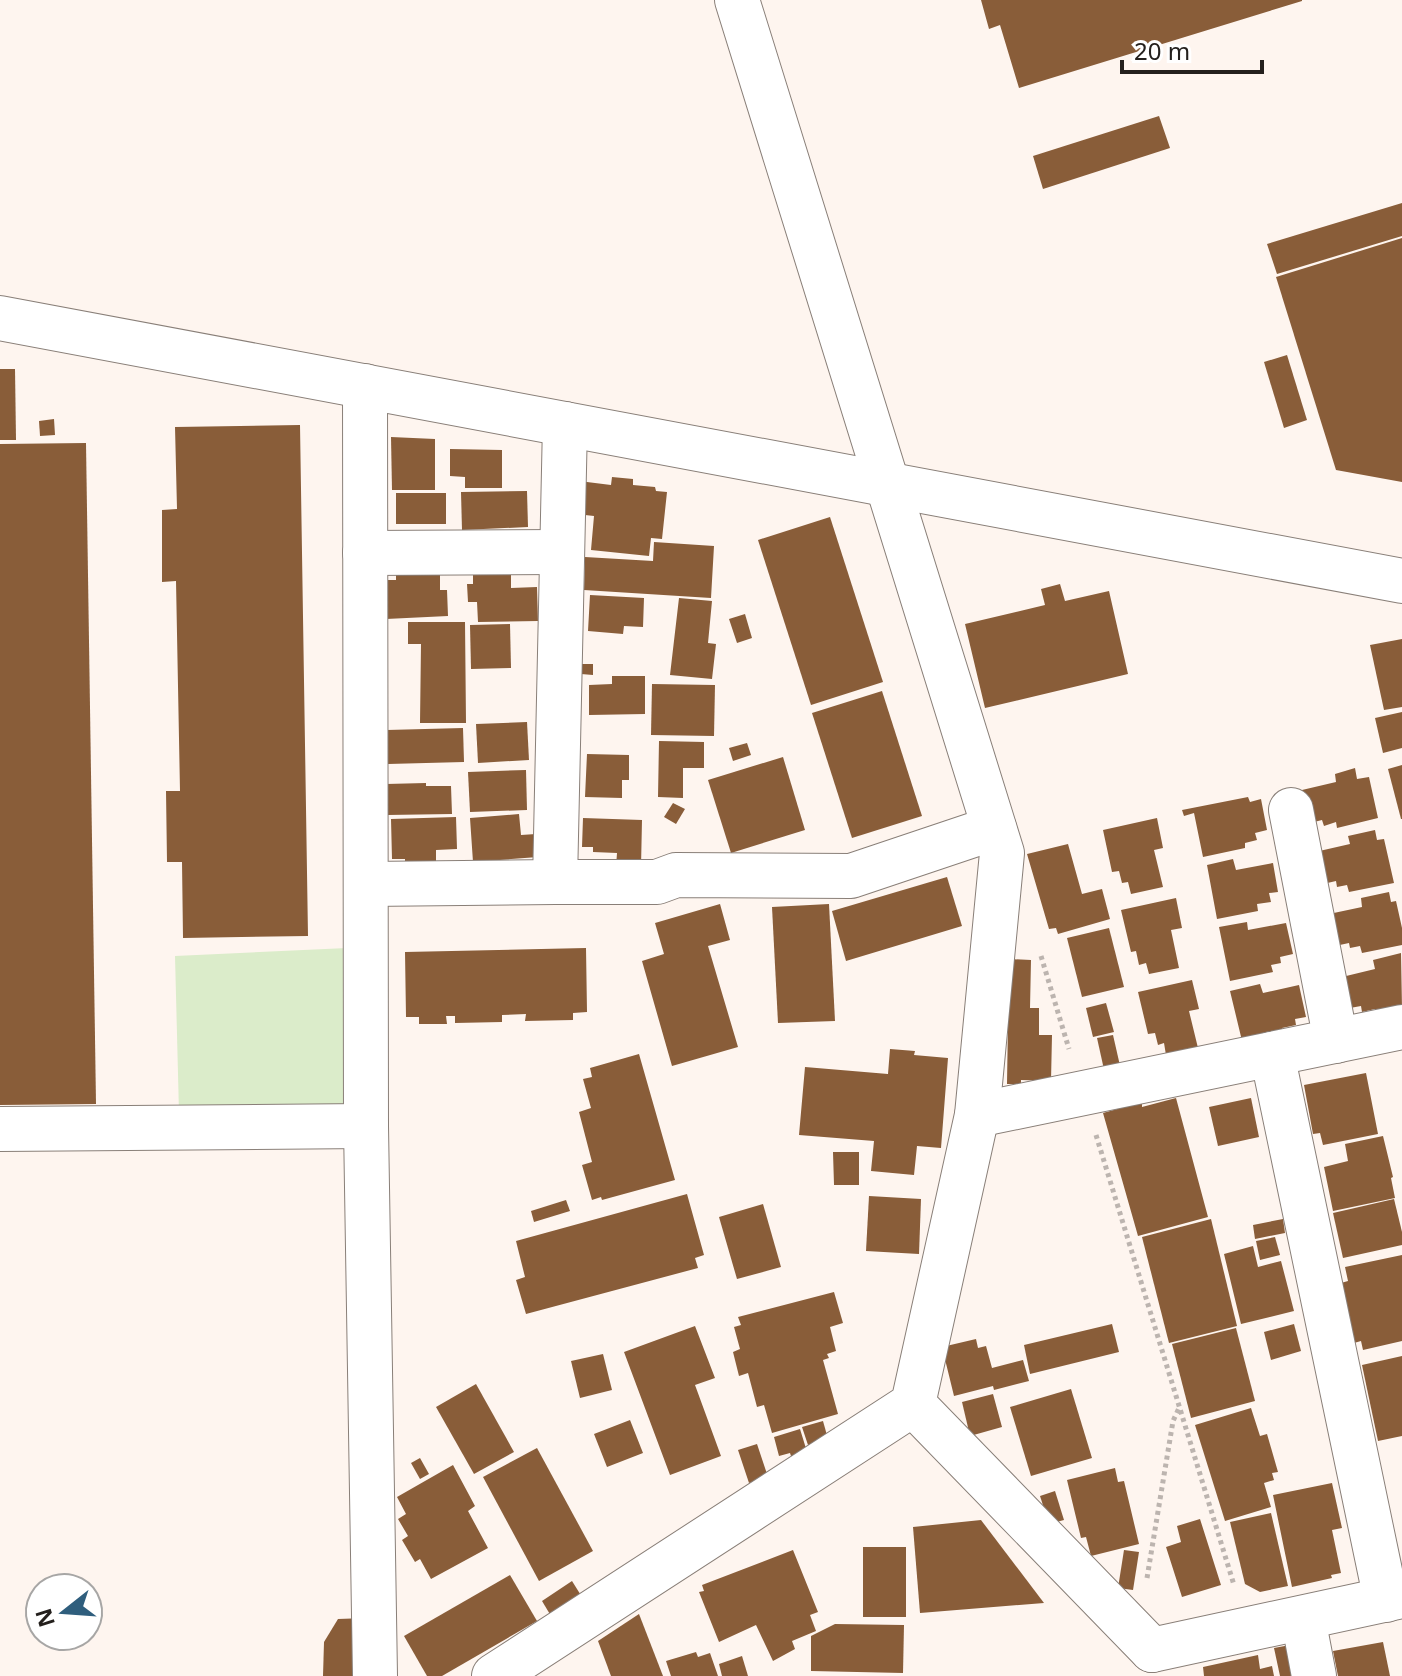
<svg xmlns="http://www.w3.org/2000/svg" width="1402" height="1676" font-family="'Noto Sans',sans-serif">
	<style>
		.green { fill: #dbecca }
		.building { fill: #895d39 }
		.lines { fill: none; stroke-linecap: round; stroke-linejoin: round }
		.street-casing { stroke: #897f78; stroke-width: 46 }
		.secondary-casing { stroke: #897f78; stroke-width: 46 }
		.path { stroke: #bcb4af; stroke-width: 5; stroke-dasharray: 4 4; stroke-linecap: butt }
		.street { stroke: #fff; stroke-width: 44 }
		.secondary { stroke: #fff; stroke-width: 44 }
	</style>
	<rect width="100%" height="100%" fill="#fef5ef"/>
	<polygon class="green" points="347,948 350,1096 344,1105 179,1113 175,956"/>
	<g class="building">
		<polygon points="981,0 1302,0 1302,1 1019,88 1000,25 989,29"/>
		<polygon points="1159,116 1170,148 1043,189 1033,156"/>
		<polygon points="1402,203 1402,236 1277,274 1267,244"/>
		<polygon points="1402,238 1402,482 1336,470 1276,277"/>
		<polygon points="1287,355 1307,420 1284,428 1264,362"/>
		<polygon points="0,369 15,369 16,440 0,440"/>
		<polygon points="54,419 55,435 40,436 39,421"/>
		<polygon points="300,425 308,936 183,938 182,862 167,862 166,791 180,791 176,581 162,582 162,510 177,509 175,427"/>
		<polygon points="391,437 435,439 435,490 392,490"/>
		<polygon points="86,443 96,1104 0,1105 0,444"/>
		<polygon points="450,449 502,450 502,488 465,488 465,477 450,476"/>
		<polygon points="612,477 633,479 633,485 655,487 656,491 667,492 662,539 651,538 649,556 591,550 594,516 576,514 579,481 611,485"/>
		<polygon points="527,491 528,527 462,530 461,492"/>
		<rect x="396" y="493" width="50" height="31"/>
		<polygon points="830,517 883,682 811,705 758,540"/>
		<polygon points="654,542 714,546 711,598 584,590 585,557 653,561"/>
		<polygon points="511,569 511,588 537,587 538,621 478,622 477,602 468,602 467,584 473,584 473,570"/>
		<polygon points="440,572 440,590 447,590 448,616 386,619 385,580 396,580 396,573"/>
		<polygon points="1060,584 1065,601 1109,591 1128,674 985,708 965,624 1045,605 1041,589"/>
		<polygon points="590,595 644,598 643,627 624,626 623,634 588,631"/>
		<polygon points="679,598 712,601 708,643 716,644 712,679 670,675"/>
		<polygon points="745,614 752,638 737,643 729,619"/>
		<polygon points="408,622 465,622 466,723 420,723 421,644 408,644"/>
		<polygon points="510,624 511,668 471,669 470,625"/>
		<polygon points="1402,639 1402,707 1384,710 1370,645"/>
		<polygon points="581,664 593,664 593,675 581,674"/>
		<polygon points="612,676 645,676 645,714 589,715 589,685 612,684"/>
		<polygon points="652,684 715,685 714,736 651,735"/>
		<polygon points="882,691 922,816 852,838 812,713"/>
		<polygon points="1402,712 1402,748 1383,753 1375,718"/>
		<polygon points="527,722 529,760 478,763 476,724"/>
		<polygon points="463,728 464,762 388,764 387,730"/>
		<polygon points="659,741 704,742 704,768 683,768 683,798 658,797"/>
		<polygon points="747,743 751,755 733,761 729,748"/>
		<polygon points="587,754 629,755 629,780 622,780 622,798 585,797"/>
		<polygon points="783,757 805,830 731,853 708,780"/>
		<polygon points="1402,765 1402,819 1401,819 1388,769"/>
		<polygon points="1355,768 1357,779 1369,777 1378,818 1337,828 1336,822 1324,826 1322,820 1310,823 1302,790 1336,782 1335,774"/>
		<polygon points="526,770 527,810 470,812 468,772"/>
		<polygon points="426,783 426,786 451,786 452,814 387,815 386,784"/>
		<polygon points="1248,797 1250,802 1261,799 1267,830 1255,833 1257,840 1245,843 1245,848 1203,857 1194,813 1184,816 1182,810"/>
		<polygon points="673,803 685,809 676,824 664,817"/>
		<polygon points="519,814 521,835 536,834 538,857 473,862 470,818"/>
		<polygon points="456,817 457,849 436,850 436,869 405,870 405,859 392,859 391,819"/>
		<polygon points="583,818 642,820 641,867 616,867 617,853 593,852 593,847 582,847"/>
		<polygon points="1157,818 1163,848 1154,850 1163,887 1131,894 1128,882 1122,883 1119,871 1112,872 1103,830"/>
		<polygon points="1375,830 1377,840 1384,839 1394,883 1349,892 1347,885 1337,887 1336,881 1323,884 1315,852 1350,844 1348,836"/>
		<polygon points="1068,844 1082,894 1102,889 1110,919 1058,934 1056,928 1049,929 1027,854"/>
		<polygon points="1233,859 1236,870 1273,863 1278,892 1269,893 1271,902 1257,904 1258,911 1217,919 1207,865"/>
		<polygon points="947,877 962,926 846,961 832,911"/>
		<polygon points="1389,892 1391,902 1396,901 1402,928 1402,945 1362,953 1360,946 1350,948 1349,943 1335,946 1329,914 1362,907 1361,898"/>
		<polygon points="1176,898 1182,928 1171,930 1179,968 1149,974 1146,963 1139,965 1136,951 1131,952 1121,910"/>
		<polygon points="720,904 730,940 708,946 738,1047 672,1066 642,961 664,954 655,923"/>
		<polygon points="829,904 835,1021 778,1023 772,907"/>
		<polygon points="1247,922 1248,930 1286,923 1293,954 1280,957 1281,963 1271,965 1273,972 1230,981 1219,927"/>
		<polygon points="1109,928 1124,987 1082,997 1067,938"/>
		<polygon points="586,948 587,1012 573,1013 573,1020 525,1021 526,1014 502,1015 502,1022 455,1023 455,1016 446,1016 447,1024 419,1024 419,1017 406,1017 405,952"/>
		<polygon points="1401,953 1402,1008 1376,1014 1375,1009 1362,1012 1361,1006 1350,1008 1342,977 1375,969 1373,960"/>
		<polygon points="1009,959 1031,960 1030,1008 1039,1008 1039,1035 1052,1035 1051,1081 1021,1080 1021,1084 1007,1084"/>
		<polygon points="1192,980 1199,1009 1189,1011 1198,1048 1166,1055 1164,1043 1158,1045 1155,1033 1148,1034 1138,992"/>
		<polygon points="1260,984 1263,993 1299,985 1306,1017 1295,1019 1296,1025 1282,1028 1285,1035 1243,1045 1230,991"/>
		<polygon points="1106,1003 1114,1032 1093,1037 1086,1008"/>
		<polygon points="1113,1035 1121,1070 1105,1074 1097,1038"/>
		<polygon points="890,1049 915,1051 914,1055 948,1058 941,1148 917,1146 914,1175 871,1171 874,1141 799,1135 805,1067 888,1074"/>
		<polygon points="639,1054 675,1180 602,1200 601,1197 592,1200 582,1165 592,1162 579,1112 591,1108 583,1079 592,1077 590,1068"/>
		<polygon points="1366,1073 1378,1134 1323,1145 1320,1133 1313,1134 1304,1085"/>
		<polygon points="1176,1098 1208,1217 1138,1236 1103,1113 1142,1102 1142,1107"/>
		<polygon points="1251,1098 1259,1137 1218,1146 1209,1107"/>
		<polygon points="1383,1136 1393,1177 1391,1178 1395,1198 1333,1211 1324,1167 1348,1161 1345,1144"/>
		<polygon points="833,1152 859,1152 859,1185 834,1185"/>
		<polygon points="687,1194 704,1255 695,1258 698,1268 526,1314 516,1280 525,1277 516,1241"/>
		<polygon points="869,1196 921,1199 919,1254 866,1251"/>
		<polygon points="1394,1199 1402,1232 1402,1245 1343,1258 1333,1213"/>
		<polygon points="566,1200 570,1211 534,1222 531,1211"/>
		<polygon points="763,1204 781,1267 737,1279 719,1217"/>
		<polygon points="1211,1219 1237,1326 1169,1343 1142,1237"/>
		<polygon points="1283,1219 1285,1233 1255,1239 1253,1225"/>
		<polygon points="1275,1237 1280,1255 1260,1260 1256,1241"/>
		<polygon points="1253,1246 1258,1267 1281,1261 1294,1311 1241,1324 1224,1254"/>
		<polygon points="1402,1255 1402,1341 1363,1350 1361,1341 1354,1343 1341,1283 1348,1281 1345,1267"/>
		<polygon points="834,1292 843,1323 830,1327 836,1351 827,1354 829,1358 823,1360 838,1414 772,1433 764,1405 757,1407 748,1373 739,1376 733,1352 740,1349 734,1327 741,1325 738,1317"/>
		<polygon points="1112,1324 1119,1352 1030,1374 1024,1345"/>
		<polygon points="1294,1324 1301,1351 1271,1360 1264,1332"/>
		<polygon points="695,1326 715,1378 695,1385 721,1456 670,1475 624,1352"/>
		<polygon points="1236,1328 1255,1401 1191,1418 1172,1344"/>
		<polygon points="976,1339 978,1348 986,1346 992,1368 1023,1360 1029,1381 994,1390 993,1386 954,1396 942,1347"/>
		<polygon points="603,1354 612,1390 580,1398 571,1361"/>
		<polygon points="1402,1356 1402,1436 1378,1441 1362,1365"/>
		<polygon points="476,1384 514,1452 474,1474 436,1407"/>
		<polygon points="1071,1389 1092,1458 1031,1476 1010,1407"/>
		<polygon points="993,1394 1002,1427 970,1436 962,1402"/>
		<polygon points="1251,1408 1260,1436 1267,1434 1278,1472 1272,1473 1274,1480 1264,1483 1271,1507 1225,1521 1195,1425"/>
		<polygon points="630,1420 643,1453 607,1467 594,1434"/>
		<polygon points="823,1421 828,1439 808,1445 802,1427"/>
		<polygon points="800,1429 808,1455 792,1459 790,1453 779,1456 774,1437"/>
		<polygon points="757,1444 768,1477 749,1483 738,1450"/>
		<polygon points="537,1448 593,1551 539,1581 483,1477"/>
		<polygon points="420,1458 429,1474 420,1479 411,1463"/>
		<polygon points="453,1465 475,1506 468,1511 488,1548 431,1579 420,1559 415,1562 402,1540 408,1536 398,1519 406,1514 397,1497"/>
		<polygon points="1115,1468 1118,1482 1124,1481 1139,1544 1091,1556 1086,1537 1081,1538 1067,1480"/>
		<polygon points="1332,1483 1342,1528 1332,1530 1341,1573 1331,1575 1332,1578 1292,1587 1273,1495"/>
		<polygon points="1055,1491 1064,1520 1049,1524 1040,1496"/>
		<polygon points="1271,1513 1288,1586 1260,1592 1245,1584 1230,1522"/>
		<polygon points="1200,1519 1221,1585 1182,1597 1166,1547 1181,1542 1177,1526"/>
		<polygon points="981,1520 1044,1603 920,1613 913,1527"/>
		<rect x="863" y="1547" width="43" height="70"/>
		<polygon points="793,1550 818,1612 810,1615 816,1631 792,1641 795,1649 773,1661 756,1625 719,1642 699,1592 704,1591 702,1585"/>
		<polygon points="1124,1550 1139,1552 1133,1590 1118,1588"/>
		<polygon points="510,1575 537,1621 442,1676 427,1676 404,1636"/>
		<polygon points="572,1581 582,1597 551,1616 542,1601"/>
		<polygon points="639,1614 663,1676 611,1676 598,1641"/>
		<polygon points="366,1618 364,1676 323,1676 324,1642 338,1619"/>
		<polygon points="835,1624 904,1625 903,1673 811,1671 811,1636"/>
		<polygon points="1383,1642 1390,1676 1338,1676 1333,1651"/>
		<polygon points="1290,1645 1296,1676 1280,1676 1274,1648"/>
		<polygon points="696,1652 698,1657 710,1653 718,1676 671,1676 666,1661"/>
		<polygon points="1258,1655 1260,1669 1272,1666 1274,1676 1204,1676 1203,1667"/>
		<polygon points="742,1656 748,1676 722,1676 719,1664"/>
	</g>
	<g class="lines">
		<defs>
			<g id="street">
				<polyline points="365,386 366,1126 375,1676"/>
				<polyline points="365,553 562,552"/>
				<polyline points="1291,810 1336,1041"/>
				<polyline points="555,882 657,882 676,875 851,876 994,828"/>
				<polyline points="367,884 555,882 565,424"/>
				<polyline points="1272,1054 1386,1600"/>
				<polyline points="977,1115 1402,1027"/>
				<polyline points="0,1129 366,1126"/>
				<polyline points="913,1404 1152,1650"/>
				<polyline points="1303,1618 1314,1676"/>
				<polyline points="1152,1650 1402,1596"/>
				<polyline points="494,1676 913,1404 977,1115 1002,853 737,0"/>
			</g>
			<polyline id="secondary" points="0,318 1402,581"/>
		</defs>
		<use href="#street" class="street-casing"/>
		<use href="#secondary" class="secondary-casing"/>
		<g class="path">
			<polyline points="1041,956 1069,1049"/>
			<polyline points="1096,1135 1234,1585"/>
			<polyline points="1147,1578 1173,1421 1179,1408"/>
		</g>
		<use href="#street" class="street"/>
		<use href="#secondary" class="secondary"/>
	</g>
	<g transform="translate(64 1612) rotate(253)"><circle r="38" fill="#ffffff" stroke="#a7a6a5" stroke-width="2"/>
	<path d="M0-6L14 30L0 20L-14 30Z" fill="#2f5e7d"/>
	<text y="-12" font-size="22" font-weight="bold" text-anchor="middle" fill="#24201d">N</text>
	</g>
	<path d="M1122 60v12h140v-12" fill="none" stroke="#24201d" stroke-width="4"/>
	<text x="1134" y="60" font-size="24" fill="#24201d" stroke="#ffffff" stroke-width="6" paint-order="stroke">20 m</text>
</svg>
